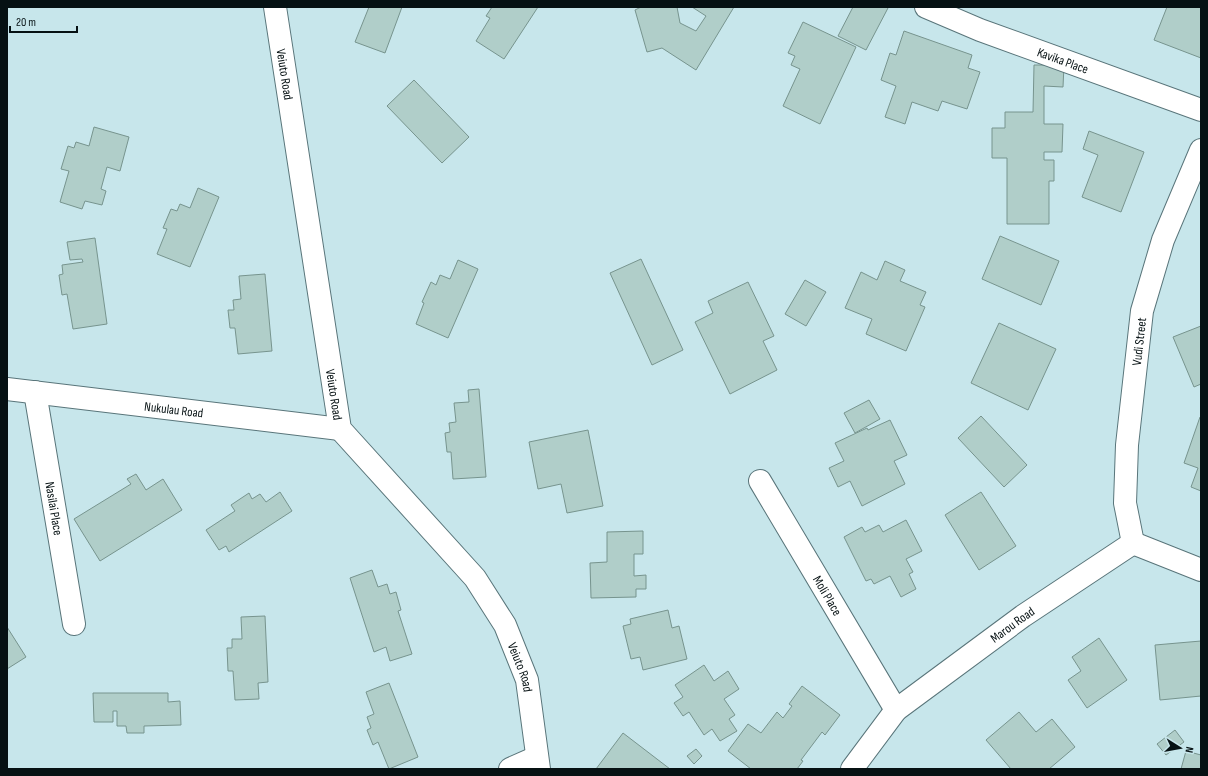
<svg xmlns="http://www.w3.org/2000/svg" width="1208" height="776" font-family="'Sofia Sans Condensed',sans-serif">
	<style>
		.building { fill: #b0cec9; stroke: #77948e }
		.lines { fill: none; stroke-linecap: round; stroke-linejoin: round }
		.minor-casing { stroke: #59757a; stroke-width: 24 }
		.minor { stroke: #fff; stroke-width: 22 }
		.labels { text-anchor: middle; stroke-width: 3; stroke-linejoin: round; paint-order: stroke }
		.street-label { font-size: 13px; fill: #061113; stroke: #c7e6eb }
	</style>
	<rect width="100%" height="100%" fill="#c7e6eb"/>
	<g class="building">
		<polygon points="369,7 402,7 385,53 355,42"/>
		<polygon points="492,7 538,7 504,59 476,41 490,18 486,16"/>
		<polygon points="641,7 677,7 680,23 696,31 706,16 692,7 734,7 696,70 662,48 647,52 635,10"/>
		<polygon points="853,7 885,7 888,8 866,50 838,36"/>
		<polygon points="1167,7 1201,7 1201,58 1154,40"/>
		<polygon points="803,22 856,47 820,124 783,106 800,69 791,65 795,56 788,53"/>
		<polygon points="904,31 972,55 968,68 980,72 967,109 942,101 938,111 912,102 905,124 885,117 896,86 881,80 890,53 896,55"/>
		<polygon points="1034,65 1064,65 1063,87 1044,86 1044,124 1063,124 1062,152 1044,152 1044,160 1054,160 1054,181 1049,181 1049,224 1007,224 1007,158 992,158 992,128 1005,128 1005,112 1033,112"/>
		<polygon points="414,80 469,137 442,163 387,106"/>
		<polygon points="94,127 129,137 120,171 107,167 101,189 106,191 102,205 85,201 82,209 60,202 69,171 61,169 68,146 74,148 76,142 89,146"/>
		<polygon points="1089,131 1144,152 1121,212 1082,197 1098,155 1083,149"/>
		<polygon points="198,188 219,197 190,267 157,254 167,229 163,228 171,209 177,211 180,204 190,208"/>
		<polygon points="1000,236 1059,261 1041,305 982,279"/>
		<polygon points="95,238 107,324 73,329 67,294 62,295 59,275 63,274 62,265 83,262 82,259 70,260 67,242"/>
		<polygon points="641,259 683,350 652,365 610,273"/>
		<polygon points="458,260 478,269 448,338 416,324 424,303 422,302 431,282 436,285 440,275 450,279"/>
		<polygon points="885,261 905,270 900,281 926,292 920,305 925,307 906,351 866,334 872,319 845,308 861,272 877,280"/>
		<polygon points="265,274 272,351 238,354 235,328 230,328 228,310 234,310 233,300 241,299 239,276"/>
		<polygon points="805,280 826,292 806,326 785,314"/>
		<polygon points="748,282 774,336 763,341 777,370 730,394 695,322 713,313 708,301"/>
		<polygon points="999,323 1056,349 1028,410 971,383"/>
		<polygon points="1201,326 1201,384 1194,387 1173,337"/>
		<polygon points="479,389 486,477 453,479 451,452 447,452 445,433 450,432 449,423 456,422 454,403 469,402 468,390"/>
		<polygon points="869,400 880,419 855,433 844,413"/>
		<polygon points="981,416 1027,465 1004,487 958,438"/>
		<polygon points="1200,417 1201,417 1201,491 1191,487 1198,468 1184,463"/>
		<polygon points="890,420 907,455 894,461 905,484 862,506 850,481 838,487 829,468 844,461 835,443 867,428 868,430"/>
		<polygon points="588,430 603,506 567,513 561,484 538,489 529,442"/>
		<polygon points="136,474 146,490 163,479 182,510 100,561 74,519 131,484 127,479"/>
		<polygon points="280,492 292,511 229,552 226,546 219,550 206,530 235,511 231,505 249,493 252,499 260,494 266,502"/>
		<polygon points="981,492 1016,546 979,570 945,515"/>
		<polygon points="906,520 922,551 906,559 913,572 909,574 916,589 901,597 890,576 874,584 871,579 866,581 844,537 862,527 865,532 879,525 883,532"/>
		<polygon points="643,531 643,554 634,554 634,576 646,575 646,589 636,589 636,597 591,598 590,563 607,562 607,532"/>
		<polygon points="372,570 378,587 387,584 390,594 396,592 401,610 398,611 412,654 390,661 386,647 374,652 350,578"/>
		<polygon points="668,610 672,628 679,626 687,659 643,670 640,657 631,659 623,626 631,624 630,619"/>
		<polygon points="265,616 268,682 258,683 259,699 235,700 233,671 228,671 227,648 232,648 232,639 242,639 241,617"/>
		<polygon points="7,627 26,657 7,669"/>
		<polygon points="1099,638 1127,680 1087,708 1068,680 1081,671 1072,657"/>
		<polygon points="1201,641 1201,696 1160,700 1155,645"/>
		<polygon points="704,665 714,681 728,671 739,689 724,699 735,715 729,719 737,731 720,741 712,729 704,735 689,712 683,716 674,703 683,697 675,685"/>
		<polygon points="389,683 418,757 389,769 378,742 373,745 367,730 371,728 367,717 374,714 366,692"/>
		<polygon points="802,686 840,715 825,735 822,732 801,760 803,761 797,769 751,769 728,751 748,724 761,733 777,712 783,718 792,706 789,704"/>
		<polygon points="93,693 168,693 168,702 180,701 181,725 144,726 144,733 127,733 126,726 117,726 117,711 113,711 113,722 94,722"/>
		<polygon points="1019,712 1036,732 1052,719 1075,747 1049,769 1011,769 986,740"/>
		<polygon points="1175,730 1184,742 1166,755 1157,744"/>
		<polygon points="623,733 670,769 596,769"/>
		<polygon points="696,749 702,756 694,764 687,756"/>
		<polygon points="1186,751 1201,755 1201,769 1181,769"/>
	</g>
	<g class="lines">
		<defs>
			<g id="minor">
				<path id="s1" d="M275,7L340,429L475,578L505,625L527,680L539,769"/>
				<path id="s2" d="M926,7L980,30L1201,110"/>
				<path id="s3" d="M7,389L340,429"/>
				<path id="s4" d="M35,392L74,624"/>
				<path id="s5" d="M760,481L896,710"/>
				<path id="s6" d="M1133,543L1125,503L1127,445L1142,311L1163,240L1201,150"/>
				<polyline points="1133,543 1201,570"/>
				<polyline points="510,769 537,757"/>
				<path id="s7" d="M852,769L896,710L1023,616L1133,543"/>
			</g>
		</defs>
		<use href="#minor" class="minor-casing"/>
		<use href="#minor" class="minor"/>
	</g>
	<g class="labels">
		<g class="street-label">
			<text dy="5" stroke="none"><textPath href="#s2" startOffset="147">Kavika Place</textPath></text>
			<text dy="5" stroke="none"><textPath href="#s1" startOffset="68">Veiuto Road</textPath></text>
			<text dy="5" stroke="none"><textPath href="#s6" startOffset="203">Vudi Street</textPath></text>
			<text dy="5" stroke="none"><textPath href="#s1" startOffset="392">Veiuto Road</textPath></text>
			<text dy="5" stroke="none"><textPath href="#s3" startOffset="168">Nukulau Road</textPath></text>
			<text dy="5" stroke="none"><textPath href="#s4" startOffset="118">Nasilai Place</textPath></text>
			<text dy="5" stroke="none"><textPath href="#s5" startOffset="133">Moli Place</textPath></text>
			<text dy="5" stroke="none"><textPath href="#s7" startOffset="218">Marou Road</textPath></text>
			<text dy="5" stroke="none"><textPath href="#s1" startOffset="729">Veiuto Road</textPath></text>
		</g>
	</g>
	<rect width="1208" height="776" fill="none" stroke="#061113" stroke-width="16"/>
	<g transform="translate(1180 748) rotate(101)" stroke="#c7e6eb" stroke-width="3" paint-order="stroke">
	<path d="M0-3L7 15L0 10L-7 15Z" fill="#061113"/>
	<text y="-6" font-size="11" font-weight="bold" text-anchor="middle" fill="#061113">N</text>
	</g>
	<path d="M10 26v6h67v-6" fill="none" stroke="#061113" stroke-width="2"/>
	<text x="16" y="26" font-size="12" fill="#061113" stroke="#c7e6eb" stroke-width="3" paint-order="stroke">20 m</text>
</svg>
